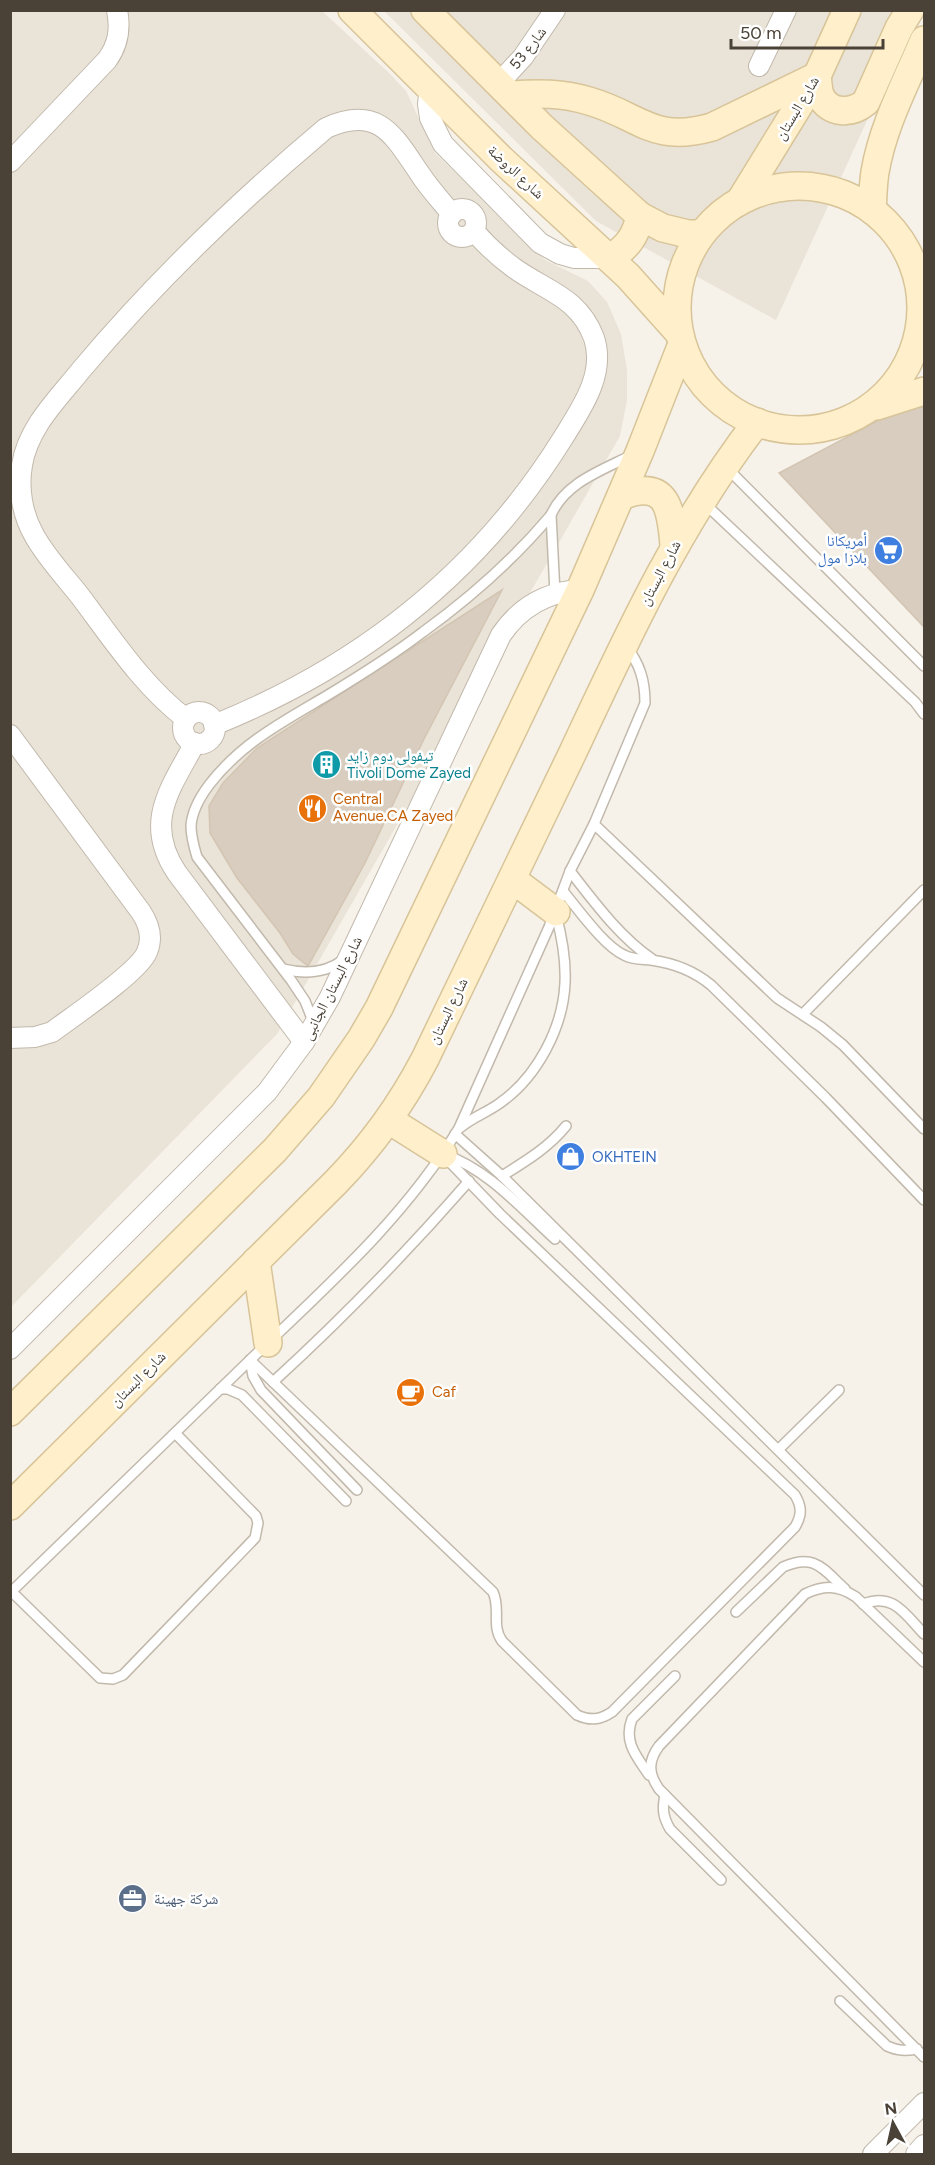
<svg xmlns="http://www.w3.org/2000/svg" width="935" height="2165" font-family="Figtree,'Noto Naskh Arabic',sans-serif">
	<style>
		.residential { fill: #eae3d8 }
		.building { fill: #d8cdbf; stroke: #d3c5b2; stroke-width: 1.5 }
		.lines { fill: none; stroke-linecap: round; stroke-linejoin: round }
		.lane-casing { stroke: #c2b9ac; stroke-width: 12 }
		.street-casing { stroke: #c2b9ac; stroke-width: 22 }
		.secondary-casing { stroke: #d8c498; stroke-width: 30 }
		.lane { stroke: #fff; stroke-width: 9 }
		.street { stroke: #fff; stroke-width: 20 }
		.secondary { stroke: #fff0cb; stroke-width: 27 }
		.labels { text-anchor: middle; stroke-width: 5; stroke-linejoin: round; paint-order: stroke }
		.street-label { font-size: 15px; fill: #4a4237; stroke: #fff }
		.shop-label { font-size: 15px; fill: #366cbe; stroke: #fff; text-anchor: end }
		.culture-label { font-size: 15px; fill: #0d838f; stroke: #fff; text-anchor: start }
		.food-label { font-size: 15px; fill: #c56008; stroke: #fff; text-anchor: start }
		.service-label { font-size: 15px; fill: #4e5e75; stroke: #fff; text-anchor: start }
	</style>
	<rect width="100%" height="100%" fill="#f6f2ea"/>
	<g class="residential">
		<polygon points="11,11 322,11 389,73 406,91 435,153 545,260 588,281 607,302 621,334 627,370 627,400 620,436 277,1034 11,1307"/>
		<polygon points="384,11 917,11 776,320 596,221"/>
	</g>
	<g class="building">
		<polygon points="924,407 924,627 779,473 902,408"/>
		<polygon points="502,590 424,739 365,863 308,966 293,954 280,933 237,878 210,833 209,806 223,783 257,748"/>
	</g>
	<g class="lines">
		<defs>
			<g id="lane">
				<polyline points="726,467 924,666"/>
				<polyline points="703,502 915,702 924,714"/>
				<path d="M555,593L551,515C565,483 600,471 630,456"/>
				<polyline points="594,824 777,998 821,1027 843,1045 924,1129"/>
				<path d="M570,871C595,903 619,936 652,959"/>
				<path d="M563,891C578,909 604,946 624,955C633,960 642,959 651,960C673,963 694,971 711,985L826,1098L924,1200"/>
				<path d="M283,969C304,974 325,974 343,960"/>
				<polyline points="803,1014 924,890"/>
				<path d="M313,1021L305,1001L291,980L197,857C194,847 191,837 191,826C192,810 200,797 209,785C241,743 284,721 328,695C361,675 393,655 423,632C470,598 514,559 551,515"/>
				<path d="M461,1127C473,1117 488,1112 500,1103C537,1077 563,1028 565,983C566,960 562,937 556,915"/>
				<polyline points="455,1134 502,1176 924,1595"/>
				<path d="M443,1154C488,1169 521,1208 555,1239"/>
				<path d="M502,1176C526,1161 548,1148 566,1126"/>
				<path d="M250,1360L493,1592C501,1610 491,1625 502,1641L577,1715C590,1721 600,1720 612,1712L795,1527C802,1515 802,1507 795,1495L500,1214L444,1156"/>
				<polyline points="250,1360 253,1376 261,1390 357,1490"/>
				<path d="M273,1382C342,1319 407,1252 469,1181"/>
				<polyline points="220,1389 228,1389 242,1395 346,1501"/>
				<polyline points="779,1449 839,1390"/>
				<polyline points="12,1592 100,1678 113,1679 123,1675 255,1538 258,1523 256,1516 175,1433"/>
				<path d="M10,1593C90,1516 169,1438 249,1361C324,1289 404,1219 459,1128L549,927L570,871L594,824L645,703C645,681 640,664 626,646"/>
				<path d="M863,1604C893,1592 905,1614 924,1634"/>
				<path d="M736,1612L783,1567C815,1553 823,1569 845,1589"/>
				<path d="M924,1662L856,1597C838,1585 824,1585 805,1594L659,1746C648,1761 648,1773 659,1789L924,2057"/>
				<path d="M649,1775C637,1757 623,1742 632,1719L675,1676"/>
				<path d="M665,1795C662,1809 663,1817 670,1829L721,1880"/>
				<path d="M840,2001L887,2046C898,2051 905,2051 917,2049"/>
			</g>
			<g id="street">
				<polyline points="759,66 786,10"/>
				<polyline points="499,83 523,57 555,10"/>
				<polyline points="430,87 428,104 430,118 443,144 540,243 560,254 574,258 610,258"/>
				<path d="M10,162L107,60C118,45 121,30 117,10"/>
				<circle cx="462" cy="223" r="14"/>
				<circle cx="199" cy="728" r="16"/>
				<path d="M186,719C143,686 113,640 80,596C65,577 46,557 34,535C22,514 18,488 22,465C28,427 58,399 81,370C155,282 238,202 326,128C379,104 394,136 420,174C429,188 441,201 452,214"/>
				<path d="M214,725C361,666 479,573 563,438C581,409 606,374 594,338C579,297 546,291 514,268C499,257 486,245 474,231"/>
				<path d="M10,735L141,912C149,924 153,938 147,952C139,972 72,1017 52,1032L35,1037L10,1038"/>
				<path d="M195,743C170,789 143,823 177,873L304,1042"/>
				<path d="M10,1349L267,1092L304,1042L330,997L501,635C520,607 546,592 580,590"/>
				<polyline points="873,2154 924,2103"/>
				<polyline points="916,2154 924,2145"/>
			</g>
			<g id="secondary">
				<polyline points="352,10 501,159 628,276 679,333"/>
				<polyline points="425,10 542,127 640,216 663,228 688,234 701,234"/>
				<path d="M511,95C538,93 563,93 589,101C641,116 652,144 712,127L817,76C818,82 818,89 820,95C829,115 852,114 866,102L899,28L910,10"/>
				<circle cx="799" cy="308" r="122"/>
				<polyline points="740,201 817,76 847,10"/>
				<path d="M872,210C873,197 873,184 875,172C883,125 906,83 924,40"/>
				<path d="M610,258C627,248 636,236 640,216"/>
				<polyline points="877,406 924,391"/>
				<path d="M621,496C667,478 671,508 674,545"/>
				<polyline points="512,879 556,912"/>
				<polyline points="389,1120 443,1154"/>
				<polyline points="256,1261 268,1343"/>
				<polyline points="10,1412 275,1150 321,1097 361,1039 379,1008 580,590 640,451 682,344"/>
				<path d="M10,1506L336,1182C372,1145 401,1105 425,1059C474,957 524,855 573,752C627,637 679,523 757,422"/>
			</g>
		</defs>
		<use href="#lane" class="lane-casing"/>
		<use href="#street" class="street-casing"/>
		<use href="#secondary" class="secondary-casing"/>
		<use href="#lane" class="lane"/>
		<use href="#street" class="street"/>
		<use href="#secondary" class="secondary"/>
	</g>
	<defs>
		<symbol id="supermarket-disc" viewBox="-11 -11 22 22"><circle r="9.5" fill="#3f7fe0" stroke="#fff"/><path d="M-6-5.5h2.5l.6 2H6L4.5 2H-2.5L-4.4-4H-6ZM-1.5 3.2a1.3 1.3 0 1 0 .1 0ZM3 3.2a1.3 1.3 0 1 0 .1 0Z" fill="#fff"/></symbol>
		<symbol id="building-disc" viewBox="-11 -11 22 22"><circle r="9.5" fill="#0f9aa8" stroke="#fff"/><path d="M-4-6H4V6H1V3H-1V6H-4ZM-2.5-4.3h1.7v1.8h-1.7ZM.8-4.3h1.7v1.8H.8ZM-2.5-1h1.7V.8h-1.7ZM.8-1h1.7V.8H.8Z" fill="#fff"/></symbol>
		<symbol id="restaurant-disc" viewBox="-11 -11 22 22"><circle r="9.5" fill="#e8710a" stroke="#fff"/><path d="M-5-6h1v4h1v-4h1v4h1v-4h1v5L-1.5 .5V6h-2V.5L-5-1ZM5-6V6H3V1.5H1.5Q1.5-4 5-6Z" fill="#fff"/></symbol>
		<symbol id="shop-disc" viewBox="-11 -11 22 22"><circle r="9.5" fill="#3f7fe0" stroke="#fff"/><path d="M-5-2.5h2.3a2.7 3.5 0 0 1 5.4 0H5L5.5 6h-11ZM-1.5-2.5h3a1.5 2.3 0 0 0-3 0Z" fill="#fff"/></symbol>
		<symbol id="cafe-disc" viewBox="-11 -11 22 22"><circle r="9.5" fill="#e8710a" stroke="#fff"/><path d="M-5.5-4.5H6V0H3Q3 3.5 0 3.5H-2.5Q-5.5 3.5-5.5 0ZM3-3.2v2h1.7v-2ZM-6 4.5H4V6H-6Z" fill="#fff"/></symbol>
		<symbol id="office-disc" viewBox="-11 -11 22 22"><circle r="9.5" fill="#5c6f8a" stroke="#fff"/><path d="M-6-3h4V-5.5h4V-3h4V5H-6ZM-1-4.5V-3h2v-1.5ZM-6 0V1H6V0Z" fill="#fff"/></symbol>
	</defs>
	<g fill-rule="evenodd">
		<use href="#supermarket-disc" x="872" y="534" width="33" height="33"/>
		<use href="#building-disc" x="310" y="748" width="33" height="33"/>
		<use href="#restaurant-disc" x="296" y="792" width="33" height="33"/>
		<use href="#shop-disc" x="554" y="1140" width="33" height="33"/>
		<use href="#cafe-disc" x="394" y="1376" width="33" height="33"/>
		<use href="#office-disc" x="116" y="1882" width="33" height="33"/>
	</g>
	<g class="labels">
		<g class="street-label">
			<text transform="translate(528 48) rotate(-52)" y="5">شارع 53</text>
			<text transform="translate(797 108) rotate(-59)" y="5">شارع البستان</text>
			<text transform="translate(516 172) rotate(43)" y="5">شارع الروضة</text>
			<text transform="translate(660 573) rotate(-62)" y="5">شارع البستان</text>
			<text transform="translate(332 988) rotate(-63)" y="5">شارع البستان الجانبى</text>
			<text transform="translate(448 1011) rotate(-64)" y="5">شارع البستان</text>
			<text transform="translate(138 1379) rotate(-45)" y="5">شارع البستان</text>
		</g>
		<g class="shop-label">
			<text x="867" y="546">أمريكانا<tspan x="867" dy="17">بلازا مول</tspan></text>
			<text x="592" y="1162" text-anchor="start">OKHTEIN</text>
		</g>
		<g class="culture-label">
			<text x="347" y="761">تيفولى دوم زايد<tspan x="347" dy="17">Tivoli Dome Zayed</tspan></text>
		</g>
		<g class="food-label">
			<text x="333" y="804">Central<tspan x="333" dy="17">Avenue.CA Zayed</tspan></text>
			<text x="432" y="1397">Caf</text>
		</g>
		<g class="service-label">
			<text x="154" y="1904">شركة جهينة</text>
		</g>
	</g>
	<rect width="935" height="2165" fill="none" stroke="#4a4237" stroke-width="24"/>
	<g transform="translate(893 2123) rotate(352)" stroke="#ffffff" stroke-width="4.5" paint-order="stroke">
	<path d="M0-4.5L10 22L0 15L-10 22Z" fill="#4a4237"/>
	<text y="-9" font-size="16" font-weight="bold" text-anchor="middle" fill="#4a4237">N</text>
	</g>
	<path d="M731 39v9h152v-9" fill="none" stroke="#4a4237" stroke-width="3"/>
	<text x="740" y="39" font-size="18" fill="#4a4237" stroke="#ffffff" stroke-width="4.5" paint-order="stroke">50 m</text>
</svg>
